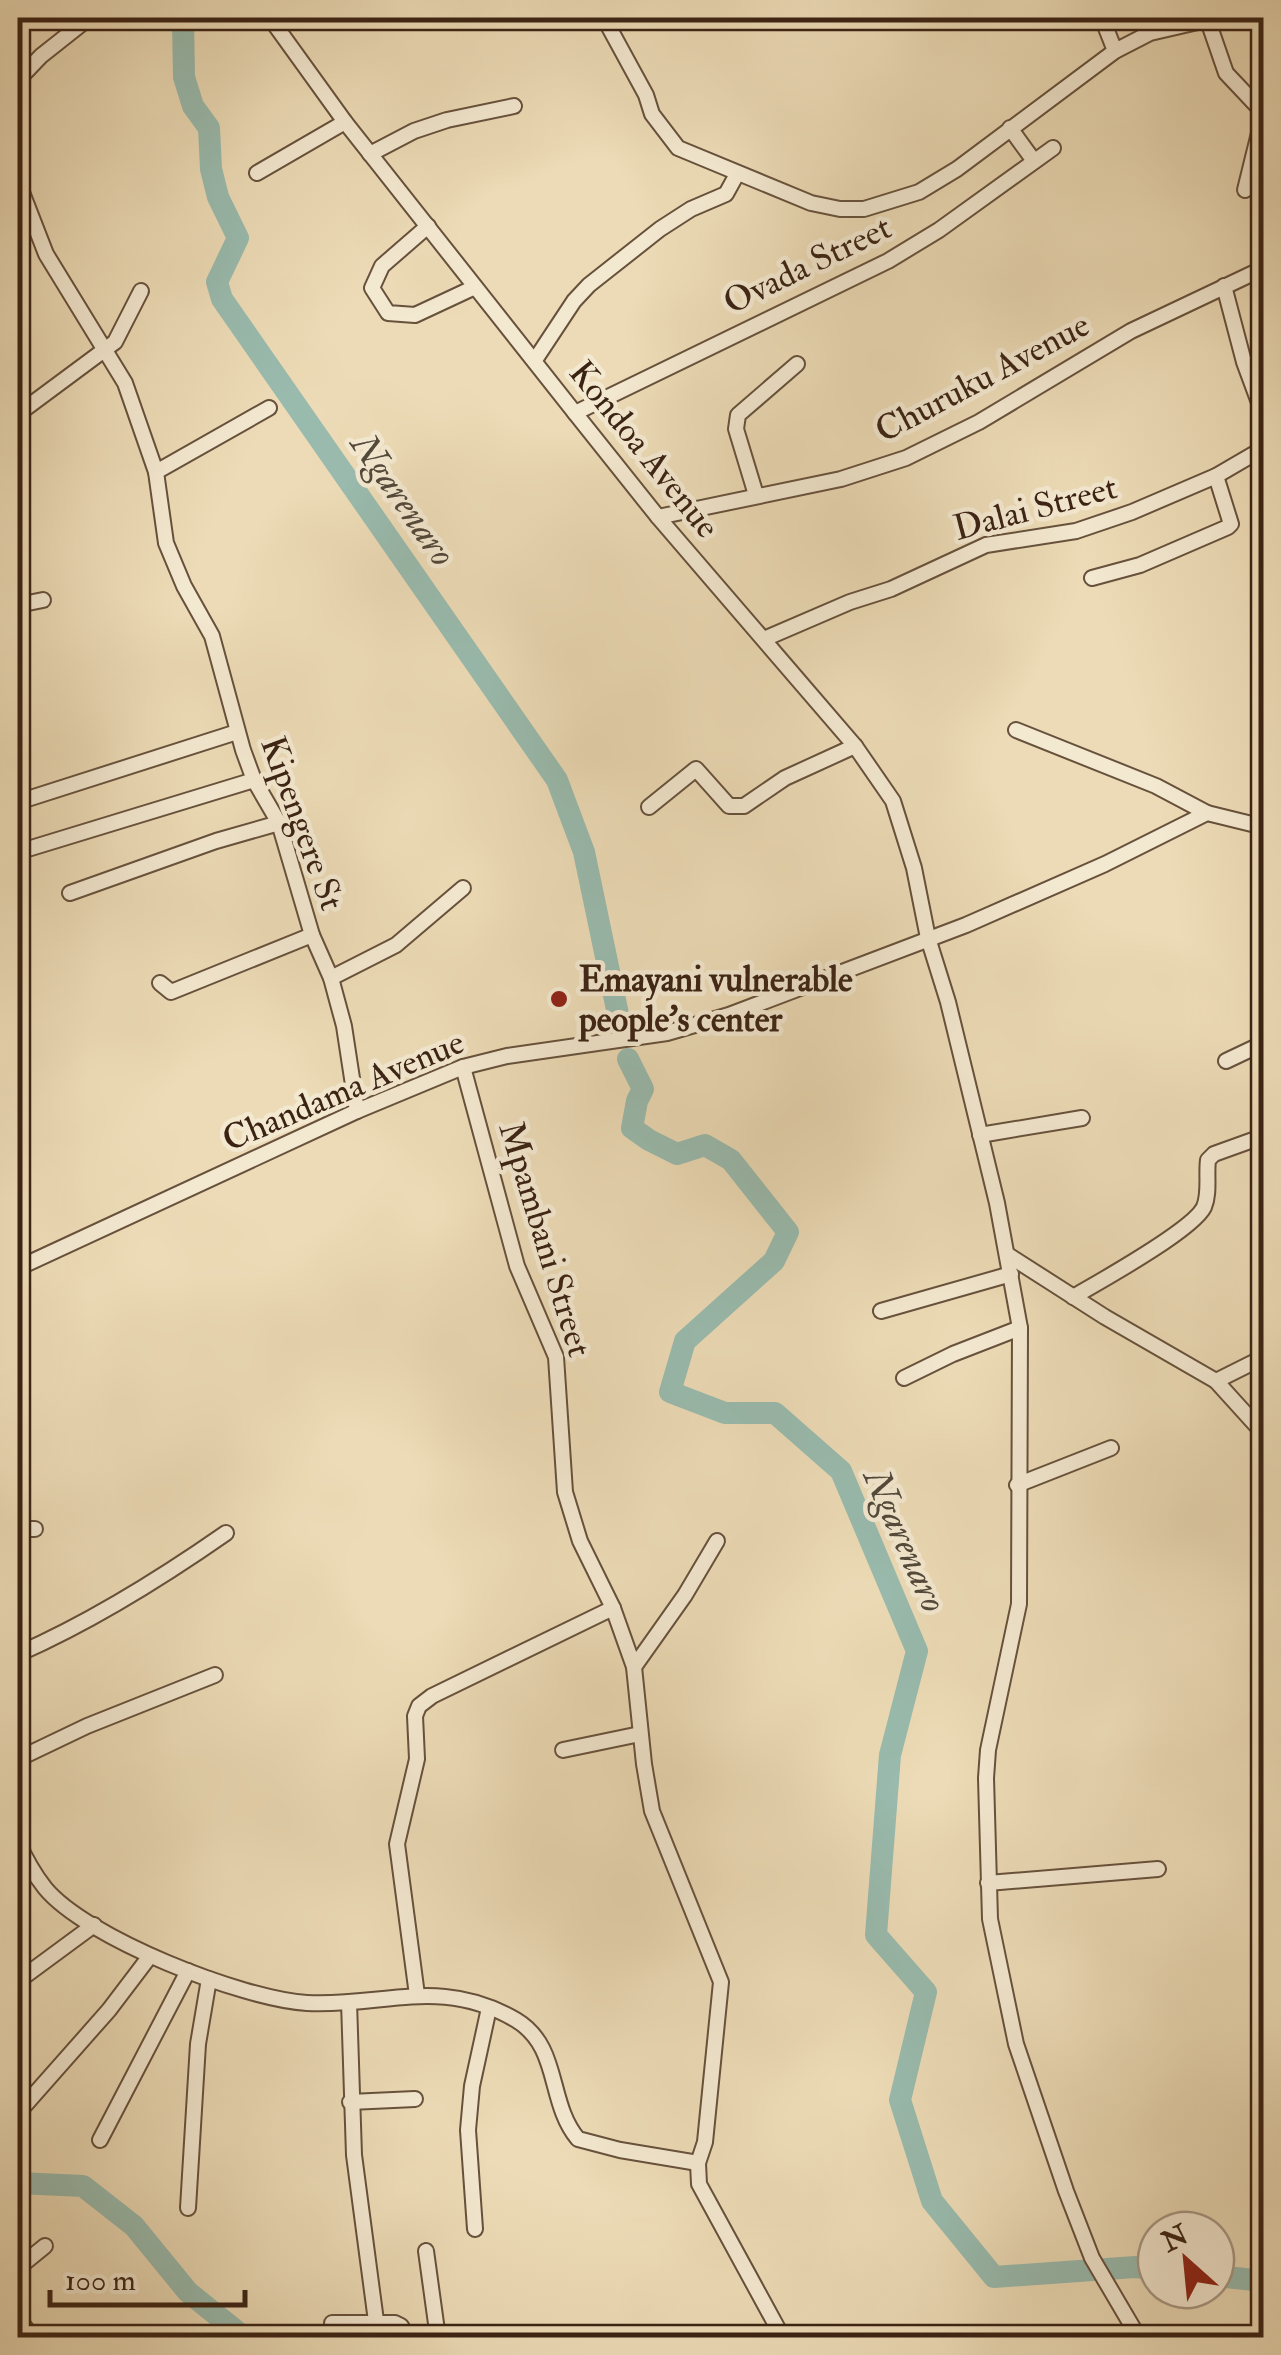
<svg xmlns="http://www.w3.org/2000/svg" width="1281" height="2355" font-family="'IM FELL Double Pica',serif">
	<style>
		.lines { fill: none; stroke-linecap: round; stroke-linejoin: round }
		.river { stroke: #99bbae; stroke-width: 22 }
		.minor-casing { stroke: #67513c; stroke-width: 18 }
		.minor { stroke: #f3e8d0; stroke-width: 14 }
		.poi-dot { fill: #8f2418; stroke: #f3e8d0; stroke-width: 4 }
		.labels { text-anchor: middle; stroke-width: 9; stroke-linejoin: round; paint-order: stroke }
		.street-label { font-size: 35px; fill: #3b2314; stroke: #f3e8d0 }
		.poi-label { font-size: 35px; font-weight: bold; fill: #3b2314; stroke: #f3e8d0; text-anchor: start }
		.water-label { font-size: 38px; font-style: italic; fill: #52493a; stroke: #f3e8d0 }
	</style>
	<rect width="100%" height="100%" fill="#ecdbb6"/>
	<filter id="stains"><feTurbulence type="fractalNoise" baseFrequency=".002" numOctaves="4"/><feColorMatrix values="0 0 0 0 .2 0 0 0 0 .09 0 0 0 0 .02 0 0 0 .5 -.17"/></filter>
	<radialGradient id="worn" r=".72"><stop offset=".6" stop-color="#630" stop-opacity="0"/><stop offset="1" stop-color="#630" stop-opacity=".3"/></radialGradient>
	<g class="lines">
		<g class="river">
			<polyline points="183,18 184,77 193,106 209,128 211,169 218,197 238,238 217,282 222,299 557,780 584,852 619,1019"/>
			<polyline points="628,1059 643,1089 637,1101 632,1128 649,1140 677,1154 705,1145 731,1160 788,1232 774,1261 685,1341 670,1392 725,1413 775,1413 841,1471 917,1651 890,1755 876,1935 926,1992 900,2100 932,2201 994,2277 1135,2267 1156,2269"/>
			<polyline points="18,2183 83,2186 134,2226 188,2292 245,2338"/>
			<polyline points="1216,2276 1264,2281"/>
		</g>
		<defs>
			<g id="minor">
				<polyline points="270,18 345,122 575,413 658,517 855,746 893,801 914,868 928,938 948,1002 997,1203 1020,1328 1019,1604 988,1750 986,1778 990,1919 1016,2044 1066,2191 1092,2258 1139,2338"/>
				<polyline points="604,18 646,95 652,114 678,148 811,203 840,209 864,209 919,192 957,169 1115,51 1150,33 1215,18"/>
				<polyline points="1102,18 1115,51"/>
				<polyline points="1207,18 1226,73 1259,108 1261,125 1245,190"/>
				<polyline points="18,80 41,56 89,18"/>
				<polyline points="1010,128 1034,161"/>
				<polyline points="370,154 414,131 447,120 514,106"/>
				<polyline points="257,173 345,122"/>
				<polyline points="18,182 46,254 125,383 156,472 166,543 184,586 212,636 243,750 254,780 279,823 312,935 331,978 344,1026 357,1111"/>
				<polyline points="428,226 382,266 372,288 388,313 415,315 475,287"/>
				<polyline points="1224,286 1244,362 1264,416"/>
				<polyline points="535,360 574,301 589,285 660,229 691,209 726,194 737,174"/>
				<polyline points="575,413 888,261 939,230 1053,148"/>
				<polyline points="18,414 115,342 141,291"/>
				<polyline points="156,472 269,408"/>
				<polyline points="756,495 736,429 738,415 797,364"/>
				<polyline points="658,517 841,479 906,458 979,422 1131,331 1264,268"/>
				<polyline points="1092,578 1140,565 1228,527 1231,524 1216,476"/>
				<polyline points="18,605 43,600"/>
				<polyline points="764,639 850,602 891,589 986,545 1076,531 1132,512 1216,476 1264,448"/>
				<polyline points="1016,730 1156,786 1207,813"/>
				<polyline points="18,802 237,732"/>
				<polyline points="649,807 696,769 729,806 744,806 785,778 855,746"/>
				<polyline points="18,852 254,780"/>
				<polyline points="70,893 216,841 279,823"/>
				<polyline points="331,978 396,945 463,888"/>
				<polyline points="160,983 171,992 312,935"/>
				<polyline points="1226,1061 1264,1043"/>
				<polyline points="463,1067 517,1266 556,1357 565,1492 580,1541 613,1608 634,1667 644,1764 652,1811 721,1982 705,2142 698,2163 699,2184 783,2338"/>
				<polyline points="980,1135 1082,1118"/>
				<polyline points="1008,1255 1105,1317 1216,1381 1264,1434"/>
				<polyline points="18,1268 357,1111 463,1067 507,1056 667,1033 729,1015 966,925 1105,864 1207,813 1264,827"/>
				<path d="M1073,1297C1099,1282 1193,1230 1204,1207C1210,1193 1206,1175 1208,1160L1214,1154L1264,1136"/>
				<polyline points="881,1311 1011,1274"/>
				<polyline points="904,1378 953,1354 1020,1328"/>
				<polyline points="1216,1381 1264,1357"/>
				<polyline points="1017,1485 1111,1448"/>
				<polyline points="18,1529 35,1529"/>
				<path d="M18,1654C91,1622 160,1579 226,1533"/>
				<polyline points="634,1667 685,1595 717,1541"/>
				<polyline points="563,1750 640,1734"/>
				<polyline points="18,1759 87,1726 215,1675"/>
				<path d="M18,1842C25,1858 34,1874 45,1888C86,1938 242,1999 307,2003C385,2007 441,1976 516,2020C561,2047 547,2102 578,2139L620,2150L698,2163"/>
				<polyline points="988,1883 1158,1869"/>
				<polyline points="18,1981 94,1925"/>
				<polyline points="417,1995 397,1844 417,1759 415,1716 419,1706 432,1696 613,1608"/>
				<polyline points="349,2002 354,2155 376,2321"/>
				<polyline points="350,2102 415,2099"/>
				<polyline points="18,2113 109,2010 150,1956"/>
				<polyline points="100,2140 188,1971"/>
				<polyline points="188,2208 198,2044 209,1979"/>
				<polyline points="475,2229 468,2130 472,2086 489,2008"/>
				<polyline points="426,2251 438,2338"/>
				<polyline points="18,2268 45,2246"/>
				<polyline points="18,2319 34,2338"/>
				<polyline points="332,2323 395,2323 401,2326 408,2338"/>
				<polyline points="165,2338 170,2333"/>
			</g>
		</defs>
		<use href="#minor" class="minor-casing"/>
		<use href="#minor" class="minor"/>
	</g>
	<circle class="poi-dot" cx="559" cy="999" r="10"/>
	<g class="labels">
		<g class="street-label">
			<text transform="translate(807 264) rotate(-26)" y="12">Ovada Street</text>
			<text transform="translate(982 377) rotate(-28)" y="12">Churuku Avenue</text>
			<text transform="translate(645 449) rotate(51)" y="12">Kondoa Avenue</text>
			<text transform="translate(1035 507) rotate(-15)" y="12">Dalai Street</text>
			<text transform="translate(303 823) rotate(70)" y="12">Kipengere St</text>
			<text transform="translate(343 1090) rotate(-23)" y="12">Chandama Avenue</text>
			<text transform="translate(546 1239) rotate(73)" y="12">Mpambani Street</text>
		</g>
		<g class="poi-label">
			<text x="579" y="991">Emayani vulnerable<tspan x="579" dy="40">people's center</tspan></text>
		</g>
		<g class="water-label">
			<text transform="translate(404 499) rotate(55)" y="13">Ngarenaro</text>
			<text transform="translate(906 1540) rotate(66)" y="13">Ngarenaro</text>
		</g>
	</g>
	<rect width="1281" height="2355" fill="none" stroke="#ecdbb6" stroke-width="60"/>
	<rect x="20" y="20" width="1241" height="2315" fill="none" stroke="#3b2314" stroke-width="5"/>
	<rect x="30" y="30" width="1221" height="2295" fill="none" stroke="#3b2314" stroke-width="2.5"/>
	<g transform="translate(1186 2260) rotate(333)"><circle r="48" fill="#f3e8d0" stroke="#a99985" stroke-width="2.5"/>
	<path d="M0-8L18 38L0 25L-18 38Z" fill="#8f2418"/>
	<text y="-15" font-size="28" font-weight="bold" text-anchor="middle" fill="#3b2314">N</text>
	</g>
	<path d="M50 2290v15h195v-15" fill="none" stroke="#3b2314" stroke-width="5"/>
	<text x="65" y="2290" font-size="30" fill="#3b2314" stroke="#f3e8d0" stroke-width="8" paint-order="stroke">100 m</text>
	<rect width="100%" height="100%" filter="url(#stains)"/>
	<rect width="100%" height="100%" fill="url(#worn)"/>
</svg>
